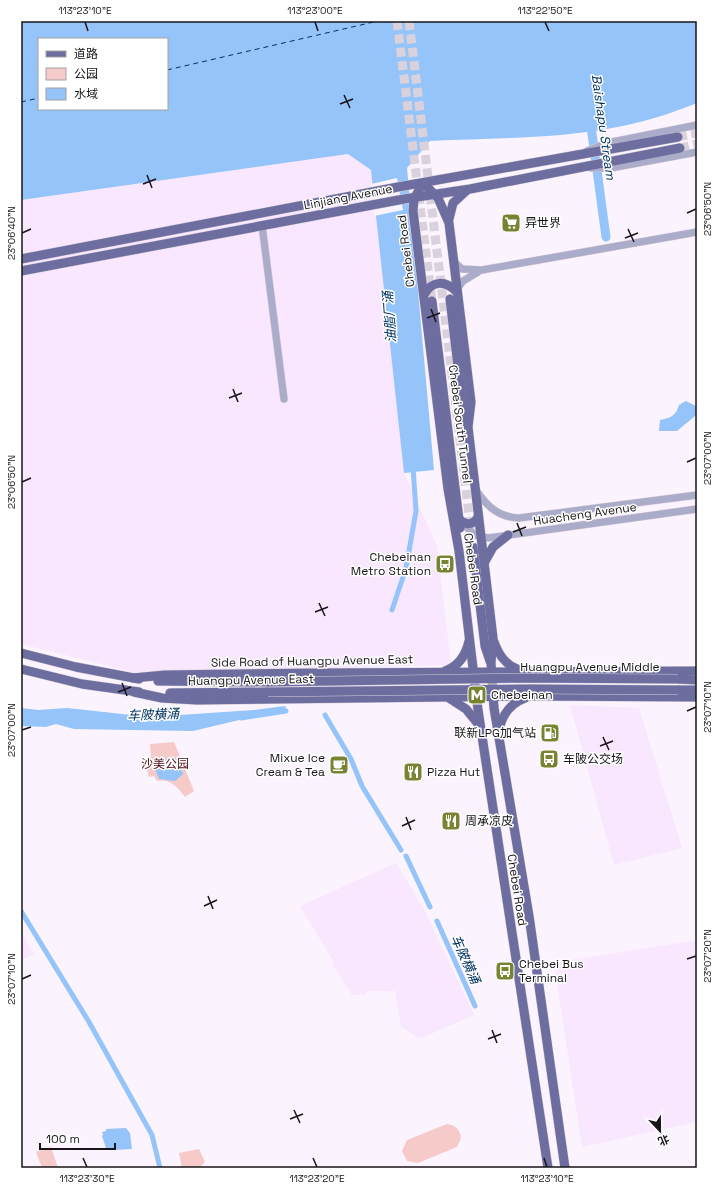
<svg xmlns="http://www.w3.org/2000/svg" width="718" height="1189" font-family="'Space Grotesk','Noto Sans SC',sans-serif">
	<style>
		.built { fill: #f8e7fe }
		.green { fill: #f6cac9 }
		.water { fill: #94c4fa; fill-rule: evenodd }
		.pier { fill: #fbf3fe }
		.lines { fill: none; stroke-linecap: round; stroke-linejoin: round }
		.canal { stroke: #94c4fa; stroke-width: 5 }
		.river { stroke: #94c4fa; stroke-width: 9 }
		.ferry { stroke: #003261; stroke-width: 1; stroke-dasharray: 5 4; stroke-linecap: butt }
		.major-tunnel { stroke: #d9d2dc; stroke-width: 9; stroke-dasharray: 9 4.5; stroke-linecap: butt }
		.minor-casing { stroke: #d7cfd9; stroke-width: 8 }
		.major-casing { stroke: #d7cfd9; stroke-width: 10 }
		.minor { stroke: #abacc9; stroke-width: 7 }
		.major { stroke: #6d6da0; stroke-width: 9 }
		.major-bridge-casing { stroke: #d7cfd9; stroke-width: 10; stroke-linecap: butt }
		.major-bridge { stroke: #6d6da0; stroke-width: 9 }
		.ticks { fill: none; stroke: #181419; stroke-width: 1.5 }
		.labels { text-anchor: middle; stroke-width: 3; stroke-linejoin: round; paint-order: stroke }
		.street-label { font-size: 12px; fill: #181419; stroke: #fff }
		.poi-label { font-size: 12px; fill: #181419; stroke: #fff; text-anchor: start }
		.park-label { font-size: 12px; fill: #500c14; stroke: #fff }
		.water-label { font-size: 13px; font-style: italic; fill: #003261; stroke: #fff }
		.neatline { fill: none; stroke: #181419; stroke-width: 1.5 }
		.ticks-label { font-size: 10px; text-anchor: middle; fill: #181419 }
	</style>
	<rect width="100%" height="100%" fill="#fbf3fe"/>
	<g class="built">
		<polygon points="348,154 372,170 404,473 437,546 451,665 133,672 21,644 21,200"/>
		<polygon points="570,705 639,708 682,848 614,865"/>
		<polygon points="396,863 425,911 474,1015 424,1037 418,1038 401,1027 395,991 366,991 366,994 352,995 332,964 334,962 300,906"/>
		<polygon points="21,933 34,954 21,960"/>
		<polygon points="697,940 697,1122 582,1147 554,963"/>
	</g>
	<g class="green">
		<path d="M174,742L194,791L185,797C178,788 171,778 157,781L154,776L149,777L144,760L151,758L150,744Z"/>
		<path d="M447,1124C455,1125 460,1129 461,1138L457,1147L418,1163L407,1161L402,1151L407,1140Z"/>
		<polygon points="51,1147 58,1168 42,1168 36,1152"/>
		<polygon points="199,1149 205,1162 199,1168 182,1168 179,1153"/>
	</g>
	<g class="water">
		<path d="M21,21H697V103C670,114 641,123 612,128C554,139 490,138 430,141L407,168L434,470L404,473L371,170L348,154L21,200ZM39,39H167V109H39Z"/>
		<path d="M686,401L696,406L697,413L695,416L677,431H659L660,420C670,418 676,416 679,405Z"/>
		<polygon points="285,706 286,709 193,731 74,729 56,724 46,727 21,726 21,708 38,710 67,708 150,717 254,710"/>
		<polygon points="172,757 177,759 183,774 175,781 159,779 154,767 161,760"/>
		<polygon points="126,1128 130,1133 132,1149 114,1150 106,1148 102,1136 103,1135 102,1132 106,1131 106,1129"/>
	</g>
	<polygon class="pier" points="397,178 403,210 374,216 371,184"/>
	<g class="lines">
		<g class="canal">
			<polyline points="392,610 406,568 416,511 413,467"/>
			<polyline points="325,715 351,759 362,786 401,850"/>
			<polyline points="241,718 286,711"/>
			<polyline points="406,856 430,907"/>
			<polyline points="21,911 89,1022 152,1135 160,1168"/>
			<polyline points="437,921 475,1006"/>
		</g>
		<polyline class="river" points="590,119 606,237"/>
		<g class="ferry">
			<polyline points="167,70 378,21"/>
			<polyline points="21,102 39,98"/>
		</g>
		<g class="major-tunnel">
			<polyline points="397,21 432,301"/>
			<polyline points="409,21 473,547"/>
			<polyline points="678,137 697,133"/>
			<polyline points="680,148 697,144"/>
		</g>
		<defs>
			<g id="minor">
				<polyline points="587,151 607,143 697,125"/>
				<polyline points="591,168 611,168 697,152"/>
				<polyline points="262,225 284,399"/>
				<polyline points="454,262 462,269 482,270 697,232"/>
				<polyline points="457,289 463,281 478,272"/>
				<path d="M476,490C487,507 499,517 519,518L697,495"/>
				<polyline points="460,521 475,535 488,538 697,509"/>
			</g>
			<g id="major">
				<polyline points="449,219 453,203 466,191"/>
				<polyline points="21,259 398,187 678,137"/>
				<polyline points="21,271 404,199 470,189 680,148"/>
				<path d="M424,295C432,280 445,280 457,292"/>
				<polyline points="450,299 462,400 467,423"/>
				<polyline points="432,301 460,528"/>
				<path d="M459,519C465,526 474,525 478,517"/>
				<polyline points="473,547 485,646 490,661"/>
				<polyline points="484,563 493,547 508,535"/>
				<path d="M494,642C499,656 506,665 519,670"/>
				<polyline points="21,653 76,667 139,679"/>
				<polyline points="21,669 82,684 139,692"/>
				<path d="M445,671C459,666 466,655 469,641"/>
				<polyline points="133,678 165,675 321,673 697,671"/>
				<polyline points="678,679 697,680"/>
				<polyline points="158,681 269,682"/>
				<polyline points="678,690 697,690"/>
				<polyline points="134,692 162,698 197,700 530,696 697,697"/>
				<polyline points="170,693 268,692"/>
				<polyline points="449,698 466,709 479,725"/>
				<path d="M499,730C502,715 511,703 525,698"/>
				<polyline points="548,1168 478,710 459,551 448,489 413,211 414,199 423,183 438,198 449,223 471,402 468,427 493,638 491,663 494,708 529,916 565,1168"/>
			</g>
		</defs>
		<use href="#minor" class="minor-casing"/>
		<use href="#major" class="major-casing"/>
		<use href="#minor" class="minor"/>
		<use href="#major" class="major"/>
		<defs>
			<g id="major-bridge">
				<polyline points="269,682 518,678 678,679"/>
				<polyline points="268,692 529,689 678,690"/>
			</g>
		</defs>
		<use href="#major-bridge" class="major-bridge-casing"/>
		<use href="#major-bridge" class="major-bridge"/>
	</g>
	<path class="ticks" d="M85,22L88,31M315,22L318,31M545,22L549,31M344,95L350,108M340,104L353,99M147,175L152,188M143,184L156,179M687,213L696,209M628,229L634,242M22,233L31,229M625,238L638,233M431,309L436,322M427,318L440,313M233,389L238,402M229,398L242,393M687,462L696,458M22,482L31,478M517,523L522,536M513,532L526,527M319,603L325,616M315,612L328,607M122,683L127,696M118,692L131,687M687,711L696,707M22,730L31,727M603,737L609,750M600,746L613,741M406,817L411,830M402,826L415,820M208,896L213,909M204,906L217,900M687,959L696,956M22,979L31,975M492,1030L497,1043M488,1039L501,1034M294,1110L300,1123M290,1119L303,1114M83,1158L87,1167M313,1158L317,1167M544,1158L547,1167"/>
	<defs>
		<symbol id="supermarket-square" viewBox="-11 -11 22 22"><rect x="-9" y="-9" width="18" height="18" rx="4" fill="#788432" stroke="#fff"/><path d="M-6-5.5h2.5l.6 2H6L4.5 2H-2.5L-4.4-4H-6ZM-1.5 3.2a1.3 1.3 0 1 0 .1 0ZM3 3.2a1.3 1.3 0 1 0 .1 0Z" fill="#fff"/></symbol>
		<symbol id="bus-square" viewBox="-11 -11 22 22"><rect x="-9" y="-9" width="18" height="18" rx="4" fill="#788432" stroke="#fff"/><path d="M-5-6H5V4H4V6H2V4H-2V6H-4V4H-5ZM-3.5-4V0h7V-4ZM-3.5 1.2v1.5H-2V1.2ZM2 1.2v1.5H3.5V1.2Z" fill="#fff"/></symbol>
		<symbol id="metro-square" viewBox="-11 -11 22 22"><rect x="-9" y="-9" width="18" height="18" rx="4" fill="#788432" stroke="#fff"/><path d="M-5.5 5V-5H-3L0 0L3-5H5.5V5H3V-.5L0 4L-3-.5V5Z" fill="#fff"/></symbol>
		<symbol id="fuel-square" viewBox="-11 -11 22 22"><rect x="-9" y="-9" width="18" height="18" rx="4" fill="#788432" stroke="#fff"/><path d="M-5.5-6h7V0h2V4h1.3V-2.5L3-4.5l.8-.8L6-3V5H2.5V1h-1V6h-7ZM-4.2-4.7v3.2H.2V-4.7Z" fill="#fff"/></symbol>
		<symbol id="cafe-square" viewBox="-11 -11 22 22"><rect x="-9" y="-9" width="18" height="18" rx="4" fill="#788432" stroke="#fff"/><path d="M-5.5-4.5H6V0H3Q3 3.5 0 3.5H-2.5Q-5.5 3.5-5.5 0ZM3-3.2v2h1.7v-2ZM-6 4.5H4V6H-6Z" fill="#fff"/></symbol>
		<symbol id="restaurant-square" viewBox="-11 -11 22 22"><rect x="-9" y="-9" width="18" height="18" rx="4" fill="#788432" stroke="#fff"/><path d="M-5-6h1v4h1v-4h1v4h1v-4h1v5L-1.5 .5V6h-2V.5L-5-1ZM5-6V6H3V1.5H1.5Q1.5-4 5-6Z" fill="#fff"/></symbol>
	</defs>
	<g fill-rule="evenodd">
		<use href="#supermarket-square" x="500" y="212" width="22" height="22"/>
		<use href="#bus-square" x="434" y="553" width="22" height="22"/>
		<use href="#metro-square" x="466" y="684" width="22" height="22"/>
		<use href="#fuel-square" x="539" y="722" width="22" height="22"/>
		<use href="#bus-square" x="538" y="748" width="22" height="22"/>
		<use href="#cafe-square" x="328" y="754" width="22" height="22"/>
		<use href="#restaurant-square" x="402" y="761" width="22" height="22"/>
		<use href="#restaurant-square" x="440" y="810" width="22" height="22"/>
		<use href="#bus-square" x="494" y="960" width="22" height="22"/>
	</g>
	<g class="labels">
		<g class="street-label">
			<text transform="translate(348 197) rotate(-11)" y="4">Linjiang Avenue</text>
			<text transform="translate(406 251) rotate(-97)" y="4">Chebei Road</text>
			<text transform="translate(460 424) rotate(83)" y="4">Chebei South Tunnel</text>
			<text transform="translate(585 514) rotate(-8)" y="4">Huacheng Avenue</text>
			<text transform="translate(473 569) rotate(82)" y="4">Chebei Road</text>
			<text transform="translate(312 661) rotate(-1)" y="4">Side Road of Huangpu Avenue East</text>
			<text x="590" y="671">Huangpu Avenue Middle</text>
			<text transform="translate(251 680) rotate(-1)" y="4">Huangpu Avenue East</text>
			<text transform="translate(517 890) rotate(81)" y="4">Chebei Road</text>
		</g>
		<g class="poi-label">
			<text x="525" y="227">异世界</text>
			<text x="431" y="561" text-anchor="end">Chebeinan<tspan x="431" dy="14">Metro Station</tspan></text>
			<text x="491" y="699">Chebeinan</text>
			<text x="536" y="737" text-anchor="end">联新LPG加气站</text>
			<text x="325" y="762" text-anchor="end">Mixue Ice<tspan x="325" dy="14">Cream &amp; Tea</tspan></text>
			<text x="563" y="763">车陂公交场</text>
			<text x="427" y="776">Pizza Hut</text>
			<text x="465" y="825">周承凉皮</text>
			<text x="519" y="968">Chebei Bus<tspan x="519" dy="14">Terminal</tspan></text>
		</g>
		<g class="park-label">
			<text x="165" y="768">沙美公园</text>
		</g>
		<g class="water-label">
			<text transform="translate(604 127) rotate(82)" y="5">Baishapu Stream</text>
			<text transform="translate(389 317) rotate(-94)" y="5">油脂厂涌</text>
			<text transform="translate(153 714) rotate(-2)" y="5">车陂横涌</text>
			<text transform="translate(466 959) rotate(66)" y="5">车陂横涌</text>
		</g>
	</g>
	<rect width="718" height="1189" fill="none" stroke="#ffffff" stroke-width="44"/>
	<rect x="38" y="38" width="130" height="72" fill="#ffffff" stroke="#a3a1a3"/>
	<rect x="46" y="51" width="20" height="6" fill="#6d6da0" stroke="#a3a1a3"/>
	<text x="74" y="58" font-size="12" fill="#181419">道路</text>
	<rect x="46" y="68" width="20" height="12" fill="#f6cac9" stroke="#a3a1a3"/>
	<text x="74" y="78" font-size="12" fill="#181419">公园</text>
	<rect x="46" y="88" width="20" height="12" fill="#94c4fa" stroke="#a3a1a3"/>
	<text x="74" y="98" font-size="12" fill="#181419">水域</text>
	<g transform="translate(660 1131) rotate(158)" stroke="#ffffff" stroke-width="3" paint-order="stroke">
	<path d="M0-3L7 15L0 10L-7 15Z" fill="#181419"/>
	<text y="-6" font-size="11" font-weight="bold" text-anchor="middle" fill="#181419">北</text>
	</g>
	<path d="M40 1143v6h75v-6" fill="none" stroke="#181419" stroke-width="2"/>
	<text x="46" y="1143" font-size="12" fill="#181419" stroke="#ffffff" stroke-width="3" paint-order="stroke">100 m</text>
	<rect x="22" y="22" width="674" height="1145" class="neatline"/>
	<g class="ticks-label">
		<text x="85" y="14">113°23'10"E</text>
		<text x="315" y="14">113°23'00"E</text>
		<text x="545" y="14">113°22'50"E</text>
		<text transform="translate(707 209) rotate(-90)" y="4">23°06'50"N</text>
		<text transform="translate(11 233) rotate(-90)" y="4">23°06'40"N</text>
		<text transform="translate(707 458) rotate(-90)" y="4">23°07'00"N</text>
		<text transform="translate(11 482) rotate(-90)" y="4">23°06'50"N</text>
		<text transform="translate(707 707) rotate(-90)" y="4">23°07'10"N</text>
		<text transform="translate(11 730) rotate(-90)" y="4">23°07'00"N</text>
		<text transform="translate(707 956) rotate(-90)" y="4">23°07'20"N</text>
		<text transform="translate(11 979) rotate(-90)" y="4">23°07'10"N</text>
		<text x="87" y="1182">113°23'30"E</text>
		<text x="317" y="1182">113°23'20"E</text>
		<text x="547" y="1182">113°23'10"E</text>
	</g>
</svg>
